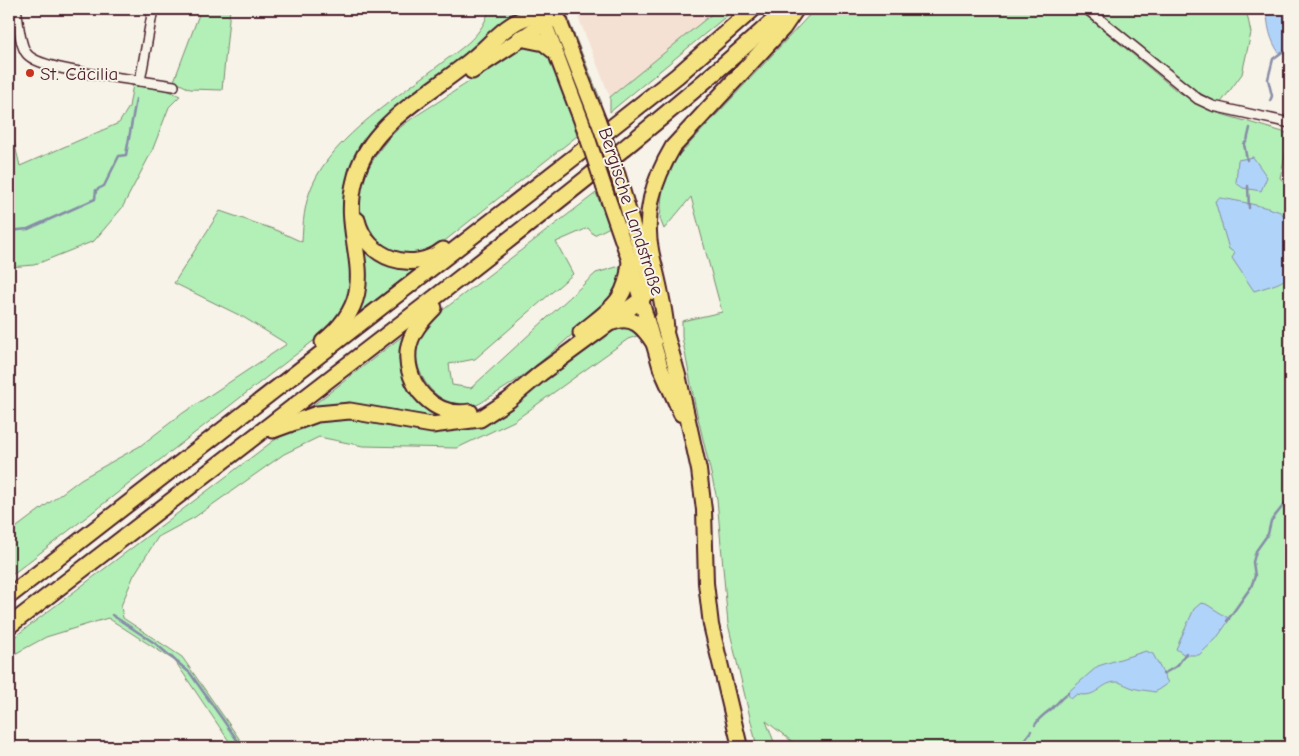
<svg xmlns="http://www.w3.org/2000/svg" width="1299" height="756" font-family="'Comic Neue',sans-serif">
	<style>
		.built { fill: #f4e1d3 }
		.green { fill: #b2f0b7; stroke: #7e8871 }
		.water { fill: #b0d4f9; stroke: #878ca7 }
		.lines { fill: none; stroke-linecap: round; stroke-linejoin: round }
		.stream { stroke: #878ca7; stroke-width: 2.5 }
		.minor-casing { stroke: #4a1f2b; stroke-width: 12 }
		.primary-casing { stroke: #4a1f2b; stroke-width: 18 }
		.motorway-casing { stroke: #4a1f2b; stroke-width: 19 }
		.minor { stroke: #f7f3e8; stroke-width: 9 }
		.primary { stroke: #f5e382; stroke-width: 14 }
		.motorway { stroke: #f5e382; stroke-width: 15 }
		.primary-bridge-casing { stroke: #4a1f2b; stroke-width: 18; stroke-linecap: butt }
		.primary-bridge { stroke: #f5e382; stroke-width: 14 }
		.poi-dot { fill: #c8321e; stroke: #f7f3e8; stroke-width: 2 }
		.labels { text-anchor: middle; stroke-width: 4; stroke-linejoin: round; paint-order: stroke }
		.poi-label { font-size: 19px; fill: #4a1f2b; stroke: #f7f3e8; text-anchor: start }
		.street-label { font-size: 19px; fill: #4a1f2b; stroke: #f7f3e8 }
	</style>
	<rect width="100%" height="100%" fill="#f7f3e8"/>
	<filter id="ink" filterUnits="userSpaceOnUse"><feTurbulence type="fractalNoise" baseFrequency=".02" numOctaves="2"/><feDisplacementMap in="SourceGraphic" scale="10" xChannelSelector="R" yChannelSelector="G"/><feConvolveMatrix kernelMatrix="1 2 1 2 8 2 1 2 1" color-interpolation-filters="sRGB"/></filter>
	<g filter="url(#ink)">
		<polygon class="built" points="575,9 718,9 610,97"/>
		<g class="green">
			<polygon points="201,9 230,9 222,90 190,89 174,81"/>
			<path d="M489,9H516L512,19L361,154L353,271L347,302L330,328L9,577V533L81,479L140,446L183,413L287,344L243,317L174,283L220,211L276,230L302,242C303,222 304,205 312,186C333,136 401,95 443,62C462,48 484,34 489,9Z"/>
			<polygon points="560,9 564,9 601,101 599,100"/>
			<polygon points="718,9 735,9 610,112 610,97"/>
			<polygon points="815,9 1078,9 1177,91 1214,112 1290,134 1280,178 1290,187 1290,747 799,747 766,721 776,747 757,747 728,624 717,499 695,405 682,337 682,321 722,312 691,197 664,229 660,219 664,171"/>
			<polygon points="1093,9 1246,9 1251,33 1242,74 1220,104 1183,84"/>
			<path d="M534,45C538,48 544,50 548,53C561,66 572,117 577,136L437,247C433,249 429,252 424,254C392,265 360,233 360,203C360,181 371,161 384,144C399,124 423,112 444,98C469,82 494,65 520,49Z"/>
			<polygon points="133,84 167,90 180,96 169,107 152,151 122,208 94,241 34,265 9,267 9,121 20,166 119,123 129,107"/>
			<path d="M596,193L610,227L594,235L588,228L556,242L573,274L475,359L449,364L452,385L471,388L596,273L620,266L619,292C577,329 537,371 488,398C484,401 477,406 472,406C452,408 433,396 424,380C410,355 417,342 430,320Z"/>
			<polygon points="359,238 419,266 348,321"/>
			<polygon points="625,326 643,334 628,339 514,421 457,448 363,446 319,437 284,454 195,517 158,537 134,575 121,606 123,618 182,657 245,747 233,747 175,661 108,618 46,637 9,657 9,641 273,441 302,425 352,417 411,430 459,427 615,330"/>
			<polygon points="409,331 400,362 410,391 424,406 447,417 303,413"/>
		</g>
		<g class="water">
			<path d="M1267,9H1290V49L1280,54C1270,41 1267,25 1267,9Z"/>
			<polygon points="1253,157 1267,177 1261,191 1243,188 1236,183 1238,160"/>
			<path d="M1219,198C1226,198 1277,209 1282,213L1289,227L1288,241L1290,243C1290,283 1292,279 1254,291L1232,258L1235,253L1229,249L1215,201Z"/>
			<polygon points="1201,603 1206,604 1230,619 1216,639 1199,655 1185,655 1176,649 1194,609"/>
			<path d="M1146,651L1153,654L1168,683L1155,692C1145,690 1136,690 1128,686C1125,685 1120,682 1117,682C1100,682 1098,699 1077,694L1071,699L1067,693L1098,666Z"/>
		</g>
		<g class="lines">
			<g class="stream">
				<polyline points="1270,101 1272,96 1268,79 1273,59 1282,52"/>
				<polyline points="1247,160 1244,144 1247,141 1250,128"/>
				<polyline points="1248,186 1249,208"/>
				<polyline points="9,231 28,229 95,199 96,190 104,186 119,156 126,155 136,99"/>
				<polyline points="112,615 156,644 190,673 242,747"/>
				<polyline points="1227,621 1251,587 1255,576 1253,562 1256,551 1268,534 1271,521 1290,497"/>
				<polyline points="1163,674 1177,666 1186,653"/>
				<path d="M1035,725C1040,716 1043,716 1050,710C1056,705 1061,698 1068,693"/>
				<polyline points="1019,747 1031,731"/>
			</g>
			<defs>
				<g id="minor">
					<path d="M16,9C19,22 19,44 27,54C40,70 118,77 140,81L153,9"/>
					<polyline points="1087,9 1198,99 1213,106 1290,123"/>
					<polyline points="140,81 174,86"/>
				</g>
				<g id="primary">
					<polyline points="556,13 598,120"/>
					<polyline points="541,14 585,130"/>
					<polyline points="618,176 653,292"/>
					<polyline points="604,187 630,262 661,369 681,414"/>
					<polyline points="662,319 679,379 699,470 704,510 706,583 711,625 740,747"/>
				</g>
				<g id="motorway">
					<polyline points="520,38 544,43 555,52"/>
					<polyline points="472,71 542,25 550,9"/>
					<path d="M357,220C366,259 413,274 443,250"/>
					<path d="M434,308C422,320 410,333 408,351C405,386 434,418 470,412"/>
					<path d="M613,322C633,314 644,328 654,343"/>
					<path d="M666,329C664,303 657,279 651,253C643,214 653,181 673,147L783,28L796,9"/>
					<path d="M581,333C611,308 626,303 630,262"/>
					<path d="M323,342C390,288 338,244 355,180C359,162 369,145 382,131C407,104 442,84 471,60C488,47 506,23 528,17C540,14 549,15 560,22"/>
					<polyline points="273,430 317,414 350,411 432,425 480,419 509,400 541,373 642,299 650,281"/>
					<polyline points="9,596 573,158 677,76 753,9"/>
					<path d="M9,626C148,520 286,413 424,306C547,210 671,115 786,9"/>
				</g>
			</defs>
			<use href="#minor" class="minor-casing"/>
			<use href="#primary" class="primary-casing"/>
			<use href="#motorway" class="motorway-casing"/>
			<use href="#minor" class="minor"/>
			<use href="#primary" class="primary"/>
			<use href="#motorway" class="motorway"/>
			<defs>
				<g id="primary-bridge">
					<polyline points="598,120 618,176"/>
					<polyline points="585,130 604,187"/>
				</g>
			</defs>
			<use href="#primary-bridge" class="primary-bridge-casing"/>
			<use href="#primary-bridge" class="primary-bridge"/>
		</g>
	</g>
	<circle class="poi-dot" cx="30" cy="73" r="5"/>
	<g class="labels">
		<g class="poi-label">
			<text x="40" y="80">St. Cäcilia</text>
		</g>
		<g class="street-label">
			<text transform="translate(632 211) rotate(72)" y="7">Bergische Landstraße</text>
		</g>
	</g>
	<rect width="1299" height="756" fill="none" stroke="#f7f3e8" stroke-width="30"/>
	<rect x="15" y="15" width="1269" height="726" fill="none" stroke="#4a1f2b" stroke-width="2" filter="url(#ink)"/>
</svg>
